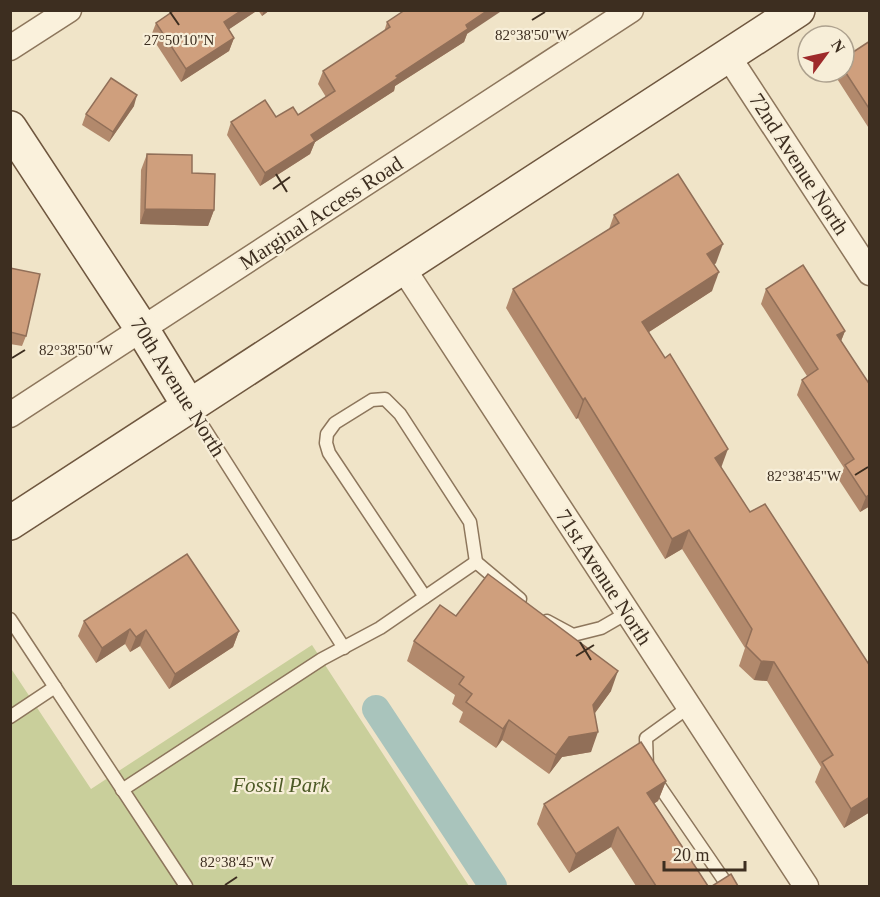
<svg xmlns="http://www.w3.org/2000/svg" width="880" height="897" font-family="Georgia,serif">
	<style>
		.green { fill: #c9cf9b }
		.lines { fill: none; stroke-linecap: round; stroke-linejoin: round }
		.canal { stroke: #a9c4bc; stroke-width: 28 }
		.lane-casing { stroke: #8d765c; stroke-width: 15 }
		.street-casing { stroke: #8d765c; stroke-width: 27 }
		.secondary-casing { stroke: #6f573f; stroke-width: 36 }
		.lane { stroke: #faf1dc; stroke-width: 12 }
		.street { stroke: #faf1dc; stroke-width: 24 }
		.secondary { stroke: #faf1dc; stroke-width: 33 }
		.wall { fill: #b2896c }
		.shaded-wall { fill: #916f58 }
		.building { fill: #cf9f7d; stroke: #916f58; stroke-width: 1.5 }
		.ticks { fill: none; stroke: #3d2e20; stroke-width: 2 }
		.labels { text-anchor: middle; stroke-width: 4.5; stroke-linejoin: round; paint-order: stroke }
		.street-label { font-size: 21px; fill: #3d2e20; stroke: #f7eed8 }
		.park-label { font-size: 21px; font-style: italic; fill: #4d5a26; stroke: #f7eed8 }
		.ticks-label { font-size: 15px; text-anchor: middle; fill: #3d2e20; stroke: #f7eed8; stroke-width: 4.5; stroke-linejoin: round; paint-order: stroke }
	</style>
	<rect width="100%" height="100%" fill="#f0e4c8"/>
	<polygon class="green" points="312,645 469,886 11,886 10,667 91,789"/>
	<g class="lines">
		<polyline class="canal" points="376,709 493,886"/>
		<defs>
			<g id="lane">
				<polyline points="190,406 344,648"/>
				<polyline points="425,597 329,453 326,443 327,434 335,423 372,400 385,399 400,414 470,522 476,562"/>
				<polyline points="10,619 186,886"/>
				<polyline points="547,621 573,635 601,628 627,613"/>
				<polyline points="689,707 646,738 647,768 728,886"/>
				<polyline points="10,717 55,687"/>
				<polyline points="122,790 322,659 380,628 476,562 520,599"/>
			</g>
			<g id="street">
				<polyline points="10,48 69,10"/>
				<polyline points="728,56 870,273"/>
				<polyline points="403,268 806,886"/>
				<polyline points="10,415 631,10"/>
			</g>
			<g id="secondary">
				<polyline points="10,128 142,329 189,406"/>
				<polyline points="10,523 798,10"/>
			</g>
		</defs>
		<use href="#lane" class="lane-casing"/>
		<use href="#street" class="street-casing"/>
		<use href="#secondary" class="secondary-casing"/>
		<use href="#lane" class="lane"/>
		<use href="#street" class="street"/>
		<use href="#secondary" class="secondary"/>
	</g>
	<g class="wall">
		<polygon points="258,10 229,29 234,38 229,51 181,82 151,36 156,23"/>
		<polygon points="258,10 270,10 262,16"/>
		<polygon points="387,22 467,34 464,42 395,86 394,91 315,142 310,154 260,186 227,135 231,122 298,115 326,97 318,84 323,71 384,32"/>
		<polygon points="870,41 870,130 834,74 835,72 844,72 844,58"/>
		<polygon points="134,106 109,142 82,125 86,114"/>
		<polygon points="147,154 192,173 214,210 208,226 140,224 141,170"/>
		<polygon points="614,215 716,263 714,265 712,291 649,332 721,468 870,812 844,828 815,782 821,767 767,681 754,680 739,666 745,648 682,549 665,559 578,418 576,419 506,308 513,289 609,229"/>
		<polygon points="10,268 26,336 22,346 10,344"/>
		<polygon points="766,289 845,331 841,341 870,385 870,506 860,512 839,480 844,468 797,395 802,380 807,376 761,304"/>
		<polygon points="456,616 611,691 595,713 591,752 562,757 549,774 502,740 496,748 459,722 463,712 452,704 455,695 407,661 414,641"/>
		<polygon points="84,621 239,631 233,647 169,689 140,646 130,652 125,644 96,663 78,636"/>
		<polygon points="666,781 658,801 654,803 708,886 636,886 611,847 569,873 537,824 544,804"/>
	</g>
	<g class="shaded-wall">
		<polygon points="242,10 258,10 219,36 224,22"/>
		<polygon points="264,10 270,10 262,16"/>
		<polygon points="488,10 503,10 467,34 464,42 395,86 394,91 315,142 310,154 260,186 265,173 311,135 396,76 466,25"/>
		<polygon points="234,38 229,51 181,82 186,69"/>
		<polygon points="137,95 134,106 109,142 113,132"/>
		<polygon points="145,209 214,210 208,226 140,224"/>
		<polygon points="723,244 716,263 700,274 707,254"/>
		<polygon points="719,272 712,291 635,341 642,322"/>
		<polygon points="845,331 839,346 837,335"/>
		<polygon points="585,398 578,418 576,419 583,400"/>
		<polygon points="728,449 721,468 715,458"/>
		<polygon points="870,494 870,506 860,512 866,497"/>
		<polygon points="689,530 682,549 665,559 672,539"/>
		<polygon points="130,629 125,644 96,663 102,648"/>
		<polygon points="146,630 140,646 130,652 136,637"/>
		<polygon points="239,631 233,647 169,689 175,674"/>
		<polygon points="761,661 774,662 767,681 754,680"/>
		<polygon points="618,671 611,691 586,725 593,705"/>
		<polygon points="509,720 502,740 496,748 503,729"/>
		<polygon points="598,732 591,752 562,757 549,774 556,755 569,737"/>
		<polygon points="666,781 658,801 640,813 647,793"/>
		<polygon points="870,797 870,812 844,828 851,809"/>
		<polygon points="618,827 611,847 569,873 576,854"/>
	</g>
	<g class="building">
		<polygon points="175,10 242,10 224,22 234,38 186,69 156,23"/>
		<polygon points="405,10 488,10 466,25 468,29 396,76 398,78 311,135 315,141 265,173 231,122 265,100 276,117 293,107 298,115 335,91 323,71 390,27 387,22"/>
		<polygon points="870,41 870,110 844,70 844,58"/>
		<polygon points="111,78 137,95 113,132 86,114"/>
		<polygon points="147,154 192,155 192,173 215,174 214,210 145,209"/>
		<polygon points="678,174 723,244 707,254 719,272 642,322 665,358 670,354 728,449 715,458 750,512 765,504 870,666 870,797 851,809 822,762 833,755 774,662 761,661 746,646 752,629 689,530 672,539 585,398 583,400 513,289 619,223 614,215"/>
		<polygon points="803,265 845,331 837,335 870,385 870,494 866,497 845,465 854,459 802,380 818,369 766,289"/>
		<polygon points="10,268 40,274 26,336 10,332"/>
		<polygon points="187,554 239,631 175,674 146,630 136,637 130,629 102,648 84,621"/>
		<polygon points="488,574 618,671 593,705 598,732 569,737 556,755 509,720 503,729 466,702 472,694 459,684 464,677 414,641 440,605 456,616"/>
		<polygon points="641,742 666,781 647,793 708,886 656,886 618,827 576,854 544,804"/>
		<polygon points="731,874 738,886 712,886"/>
	</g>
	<path class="ticks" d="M170,12L179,25M532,20L545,12M276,174L287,192M273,189L290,177M12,358L25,350M855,475L868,467M580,642L591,660M576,656L594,645M225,885L237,877"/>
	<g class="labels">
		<g class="street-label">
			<text transform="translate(799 164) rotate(57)" y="7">72nd Avenue North</text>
			<text transform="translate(321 213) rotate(-33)" y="7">Marginal Access Road</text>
			<text transform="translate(178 387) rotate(58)" y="7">70th Avenue North</text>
			<text transform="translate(604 577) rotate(57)" y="7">71st Avenue North</text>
		</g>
		<g class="park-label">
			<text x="281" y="792">Fossil Park</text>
		</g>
	</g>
	<g class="ticks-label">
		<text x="532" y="40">82°38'50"W</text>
		<text x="179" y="45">27°50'10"N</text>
		<text x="76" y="355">82°38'50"W</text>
		<text x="804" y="481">82°38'45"W</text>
		<text x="237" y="867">82°38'45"W</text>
	</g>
	<rect width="880" height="897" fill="none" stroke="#3d2e20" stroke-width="24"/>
	<g transform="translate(826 54) rotate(57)"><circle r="28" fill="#f7eed8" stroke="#ada18e" stroke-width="1.5"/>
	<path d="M0-4.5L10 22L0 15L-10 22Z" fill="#9e2a2b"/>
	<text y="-9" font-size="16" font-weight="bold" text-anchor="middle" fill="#3d2e20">N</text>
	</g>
	<path d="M664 861v9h81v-9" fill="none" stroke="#3d2e20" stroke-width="3"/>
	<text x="673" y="861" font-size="18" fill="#3d2e20" stroke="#f7eed8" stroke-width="4.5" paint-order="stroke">20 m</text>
</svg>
